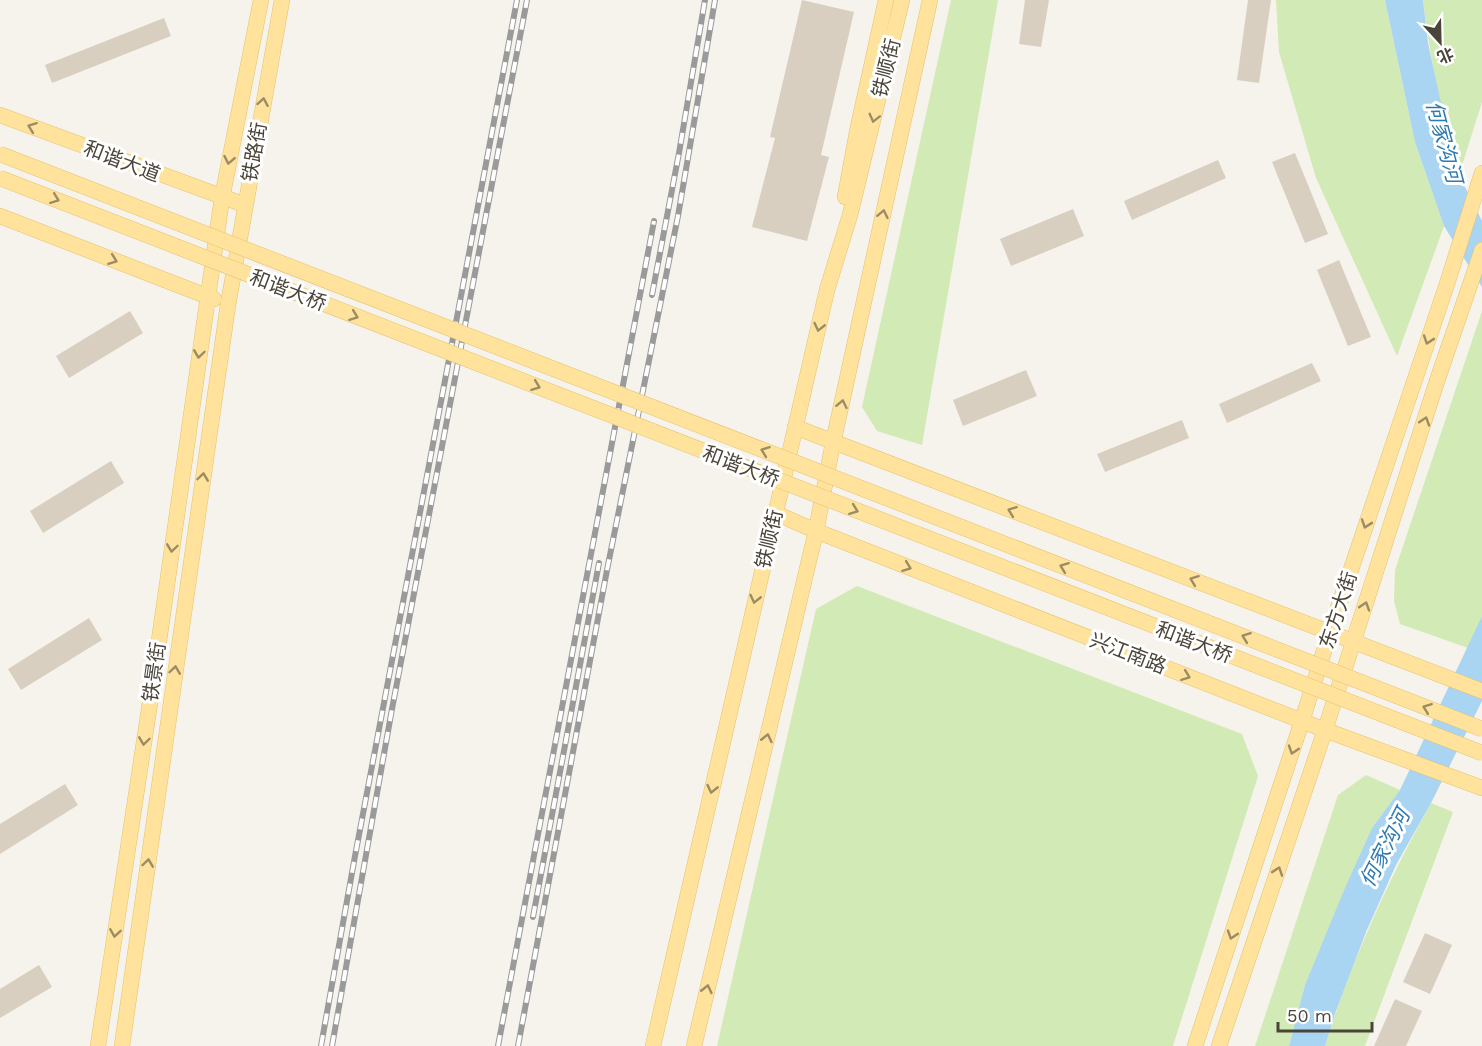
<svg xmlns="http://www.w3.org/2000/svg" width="1482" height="1046" font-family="'Work Sans','Noto Sans SC',sans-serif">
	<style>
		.green { fill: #d2eab5 }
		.water { fill: #a9d4f2 }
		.building { fill: #d8cfc1 }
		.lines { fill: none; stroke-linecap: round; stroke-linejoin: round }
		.major-casing { stroke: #e6c16a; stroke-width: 16 }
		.major { stroke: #ffe39c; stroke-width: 15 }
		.rail-casing { stroke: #9a9a9a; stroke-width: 6 }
		.rail { stroke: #fff; stroke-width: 4; stroke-dasharray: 11; stroke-linecap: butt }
		.major-bridge-casing { stroke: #e6c16a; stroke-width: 16; stroke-linecap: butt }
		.major-bridge { stroke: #ffe39c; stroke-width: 15 }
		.oneway { stroke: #9c8c66 }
		.labels { text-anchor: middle; stroke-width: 6; stroke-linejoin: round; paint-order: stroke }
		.street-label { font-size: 20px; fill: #4b4439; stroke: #fff }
		.water-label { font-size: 21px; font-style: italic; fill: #2e7ab2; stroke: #fff }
	</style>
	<rect width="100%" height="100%" fill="#f6f3ec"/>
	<g class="green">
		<polygon points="951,0 998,0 922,445 877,431 862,407"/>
		<polygon points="1276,0 1385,0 1415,142 1444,226 1397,356 1316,178 1279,52"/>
		<path d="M1423,0H1482V102L1459,175C1442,118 1430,59 1423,0Z"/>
		<polygon points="1482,311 1482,616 1468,648 1400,624 1394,601 1395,570"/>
		<polygon points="857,586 1242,734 1258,776 1173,1046 717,1046 816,609"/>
		<polygon points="1366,775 1400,790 1372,828 1305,985 1289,1046 1255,1046 1338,795"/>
		<path d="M1431,803L1453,812L1365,1046H1325C1351,961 1388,881 1431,803Z"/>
	</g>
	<g class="water">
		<polygon points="1385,0 1423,0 1428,43 1449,140 1459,175 1482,221 1482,287 1444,226 1415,142"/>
		<polygon points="1482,616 1482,701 1431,803 1396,865 1366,932 1336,1011 1325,1046 1289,1046 1305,985 1345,888 1372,828 1400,790"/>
	</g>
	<g class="building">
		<polygon points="802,0 854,12 821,155 829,157 807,241 752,227 775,138 770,137"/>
		<polygon points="1025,0 1049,0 1041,47 1019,44"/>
		<polygon points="1248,0 1271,0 1259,83 1237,80"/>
		<polygon points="164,18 171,36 52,83 45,65"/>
		<polygon points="1295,153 1328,234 1305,243 1272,162"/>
		<polygon points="1218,160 1226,178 1132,220 1124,201"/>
		<polygon points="1073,209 1084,236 1011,266 1000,239"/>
		<polygon points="1339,260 1371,337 1348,346 1317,270"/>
		<polygon points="130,311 143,333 69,378 56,356"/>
		<polygon points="1312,363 1321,381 1227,423 1219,404"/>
		<polygon points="1026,370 1037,396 963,426 953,400"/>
		<polygon points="1182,420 1189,438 1105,472 1097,454"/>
		<polygon points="111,461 124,483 43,533 30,511"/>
		<polygon points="89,618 102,640 21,690 8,669"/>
		<polygon points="65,784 78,805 0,854 0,824"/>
		<polygon points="1425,933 1452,945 1430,994 1403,982"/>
		<polygon points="39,965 52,987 0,1018 0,989"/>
		<polygon points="1395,999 1422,1011 1406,1046 1374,1046"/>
	</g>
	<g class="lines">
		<defs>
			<g id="major">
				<polyline points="0,115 245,205"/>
				<polyline points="845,197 858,127 886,0"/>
				<polyline points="0,216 214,299"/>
				<polyline points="795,427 1482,691"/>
				<polyline points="775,513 816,531 1325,730 1482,788"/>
				<polyline points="98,1046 153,683 222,198 261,0"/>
				<polyline points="122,1046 228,305 282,0"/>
				<polyline points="653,1046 827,290 850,215 902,0"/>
				<polyline points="694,1046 816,531 833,443 930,0"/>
				<polyline points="1195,1046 1302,721 1330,632 1447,284 1482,173"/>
				<polyline points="1219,1046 1325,730 1437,381 1482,250"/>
			</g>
		</defs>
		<use href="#major" class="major-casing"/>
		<use href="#major" class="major"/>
		<defs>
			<g id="rail">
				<polyline points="652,295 679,153 705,0"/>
				<polyline points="533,917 599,563"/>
				<polyline points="321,1046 355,856 517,0"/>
				<polyline points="332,1046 392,709 527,0"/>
				<polyline points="498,1046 654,221"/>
				<polyline points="518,1046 607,570 678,216 715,0"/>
			</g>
		</defs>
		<use href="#rail" class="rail-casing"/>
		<use href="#rail" class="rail"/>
		<defs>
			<g id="major-bridge">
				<polyline points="0,154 1482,729"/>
				<polyline points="0,178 1482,753"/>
			</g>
		</defs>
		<use href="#major-bridge" class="major-bridge-casing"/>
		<use href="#major-bridge" class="major-bridge"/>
	</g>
	<defs><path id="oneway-chevron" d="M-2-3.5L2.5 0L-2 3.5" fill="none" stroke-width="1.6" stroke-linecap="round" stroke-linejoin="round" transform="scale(1.5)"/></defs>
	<g class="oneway">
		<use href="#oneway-chevron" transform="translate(263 102) rotate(-80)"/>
		<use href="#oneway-chevron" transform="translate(874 118) rotate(104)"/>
		<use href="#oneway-chevron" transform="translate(32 127) rotate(-159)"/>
		<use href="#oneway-chevron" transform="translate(229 160) rotate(101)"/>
		<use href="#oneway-chevron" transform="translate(55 199) rotate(21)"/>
		<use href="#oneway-chevron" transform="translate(883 214) rotate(-78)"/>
		<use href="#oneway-chevron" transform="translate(113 260) rotate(21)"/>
		<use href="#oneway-chevron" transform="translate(354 316) rotate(21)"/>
		<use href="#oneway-chevron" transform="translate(819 327) rotate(103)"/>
		<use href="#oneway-chevron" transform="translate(1428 340) rotate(109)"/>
		<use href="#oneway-chevron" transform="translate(199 354) rotate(98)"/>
		<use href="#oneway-chevron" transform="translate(536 386) rotate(21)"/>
		<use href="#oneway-chevron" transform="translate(842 404) rotate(-78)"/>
		<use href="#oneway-chevron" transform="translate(1425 421) rotate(-72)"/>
		<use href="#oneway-chevron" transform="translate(765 451) rotate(-159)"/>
		<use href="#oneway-chevron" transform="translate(203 477) rotate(-82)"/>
		<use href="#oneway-chevron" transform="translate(854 510) rotate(21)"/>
		<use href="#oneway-chevron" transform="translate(1012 511) rotate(-159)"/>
		<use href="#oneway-chevron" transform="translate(1366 524) rotate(109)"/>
		<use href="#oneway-chevron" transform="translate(172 548) rotate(98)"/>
		<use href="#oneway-chevron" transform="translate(907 567) rotate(21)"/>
		<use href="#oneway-chevron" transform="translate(1064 567) rotate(-159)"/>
		<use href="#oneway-chevron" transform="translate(1194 580) rotate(-159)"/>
		<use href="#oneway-chevron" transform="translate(755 599) rotate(103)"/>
		<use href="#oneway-chevron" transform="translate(1365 606) rotate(-72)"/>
		<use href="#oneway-chevron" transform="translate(1246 637) rotate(-159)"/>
		<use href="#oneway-chevron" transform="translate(175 670) rotate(-82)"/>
		<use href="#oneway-chevron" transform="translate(1186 676) rotate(21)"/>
		<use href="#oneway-chevron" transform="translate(1427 708) rotate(-159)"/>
		<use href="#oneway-chevron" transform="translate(767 738) rotate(-77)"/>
		<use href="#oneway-chevron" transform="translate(144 741) rotate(98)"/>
		<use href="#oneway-chevron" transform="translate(1293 750) rotate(108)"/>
		<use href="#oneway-chevron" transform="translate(712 789) rotate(103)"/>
		<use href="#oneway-chevron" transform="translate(148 863) rotate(-82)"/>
		<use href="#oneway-chevron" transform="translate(1278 871) rotate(-71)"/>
		<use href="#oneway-chevron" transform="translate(115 933) rotate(99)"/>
		<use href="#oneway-chevron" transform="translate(1232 935) rotate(108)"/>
		<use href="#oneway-chevron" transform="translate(707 989) rotate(-77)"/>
	</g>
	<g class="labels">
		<g class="street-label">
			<text transform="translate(886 68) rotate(-76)" y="7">铁顺街</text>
			<text transform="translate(254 152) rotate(-80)" y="7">铁路街</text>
			<text transform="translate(122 161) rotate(21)" y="7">和谐大道</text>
			<text transform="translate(288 290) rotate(21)" y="7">和谐大桥</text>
			<text transform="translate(741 466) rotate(21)" y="7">和谐大桥</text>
			<text transform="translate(769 539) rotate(-77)" y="7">铁顺街</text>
			<text transform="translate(1338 610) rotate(-72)" y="7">东方大街</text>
			<text transform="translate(1194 642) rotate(21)" y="7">和谐大桥</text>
			<text transform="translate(1128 653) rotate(21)" y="7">兴江南路</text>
			<text transform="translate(154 672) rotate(-82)" y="7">铁景街</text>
		</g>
		<g class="water-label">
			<text transform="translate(1444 142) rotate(75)" y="7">何家沟河</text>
			<text transform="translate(1385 848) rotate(-63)" y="7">何家沟河</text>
		</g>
	</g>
	<g transform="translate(1440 42) rotate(158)" stroke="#ffffff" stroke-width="4.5" paint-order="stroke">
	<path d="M0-4.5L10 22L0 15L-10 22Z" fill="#4b4439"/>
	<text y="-9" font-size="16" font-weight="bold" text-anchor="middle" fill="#4b4439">北</text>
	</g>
	<path d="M1278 1022v9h94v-9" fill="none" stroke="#4b4439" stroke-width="3"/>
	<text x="1287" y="1022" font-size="18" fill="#4b4439" stroke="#ffffff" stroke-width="4.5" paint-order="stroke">50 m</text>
</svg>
